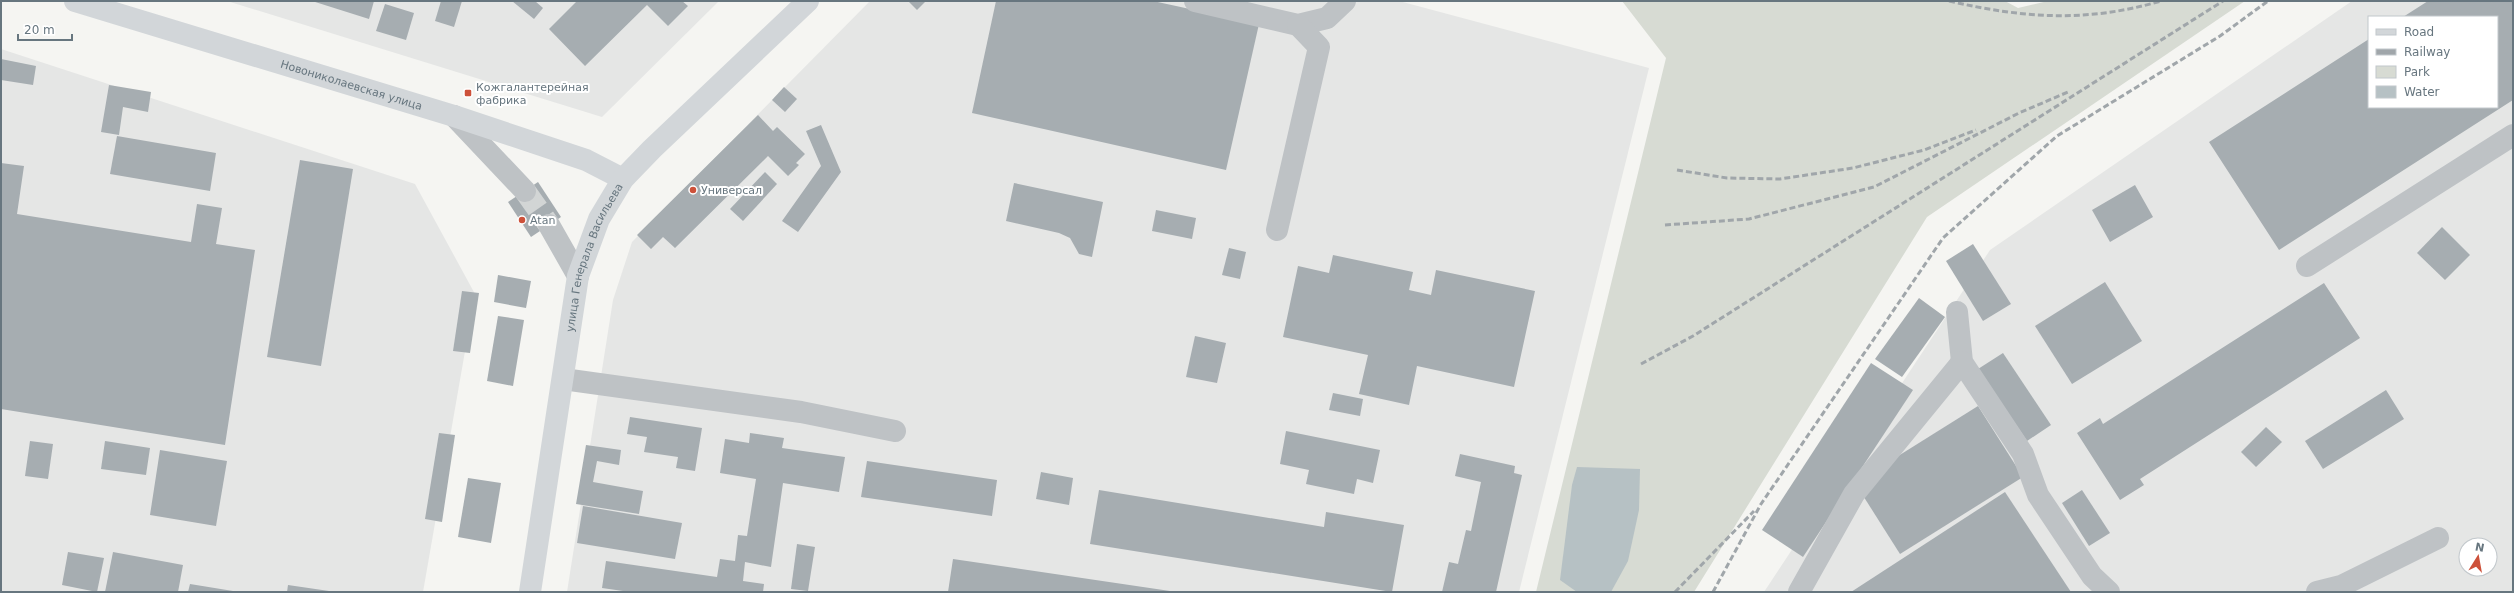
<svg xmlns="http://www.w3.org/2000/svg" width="2514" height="593" font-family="'DejaVu Sans',sans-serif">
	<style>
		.built { fill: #e5e6e5; fill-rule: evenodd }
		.green { fill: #d7dbd3 }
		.water { fill: #b6c1c4 }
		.building { fill: #a6adb1 }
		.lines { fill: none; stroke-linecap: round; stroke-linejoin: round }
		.minor-tunnel { stroke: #d2d5d5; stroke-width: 22; stroke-dasharray: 22 11; stroke-linecap: butt }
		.minor { stroke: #bec2c5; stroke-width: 22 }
		.major { stroke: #d2d6d9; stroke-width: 22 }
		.rail { stroke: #a0a6aa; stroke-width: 3; stroke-dasharray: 6 3; stroke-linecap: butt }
		.poi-dot { fill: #cd513a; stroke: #fff; stroke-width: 1.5 }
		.labels { text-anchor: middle; stroke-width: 4; stroke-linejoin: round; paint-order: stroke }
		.street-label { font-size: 11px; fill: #67767f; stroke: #fff }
		.poi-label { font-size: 11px; fill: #67767f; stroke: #fff; text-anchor: start }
	</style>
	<rect width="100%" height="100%" fill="#f5f5f2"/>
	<g class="built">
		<polygon points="227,1 719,1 602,117"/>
		<polygon points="870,1 1399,1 1649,68 1519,592 567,592 613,300 632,242"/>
		<path d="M2352,1H2513V592H1764L1990,250ZM2369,17H2497V107H2369ZM2466,545H2490V569H2466Z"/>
		<polygon points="1,49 415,184 475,294 423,592 1,592"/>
	</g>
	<polygon class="green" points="1622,1 2005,1 2018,8 2048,1 2245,1 1927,217 1694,592 1536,592 1666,58"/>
	<polygon class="water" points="1577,467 1640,469 1639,510 1628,561 1611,592 1577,592 1560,580 1572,485"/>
	<g class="building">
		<polygon points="312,1 374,1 369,19"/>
		<polygon points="441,1 462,1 454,27 435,21"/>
		<polygon points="512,1 535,1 543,8 534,19"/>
		<polygon points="577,1 682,1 688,6 668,26 647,5 585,66 549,29"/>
		<polygon points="908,1 926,1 917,10"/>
		<polygon points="996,1 1153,1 1259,24 1226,170 972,113"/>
		<polygon points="2428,1 2513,1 2513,100 2279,250 2209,142 2369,39 2369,107 2497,107 2497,17 2403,17"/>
		<polygon points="385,4 414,13 406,40 376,31"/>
		<polygon points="1,59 36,66 33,85 1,80"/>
		<polygon points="109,85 151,92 148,112 123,107 119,135 101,132"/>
		<polygon points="784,87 797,99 785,112 772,100"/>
		<polygon points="758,115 773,131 777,127 805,154 796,163 799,165 788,176 768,156 675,248 663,237 651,249 637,235"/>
		<polygon points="821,125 841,172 798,232 782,221 821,166 806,131"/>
		<polygon points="117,136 216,153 210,191 110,174"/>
		<polygon points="300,160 353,169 321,366 267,357"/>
		<polygon points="1,163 24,166 17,214 191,242 197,204 222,208 216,244 255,250 225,445 1,409"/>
		<polygon points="765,172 777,184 743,221 730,209"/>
		<polygon points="538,182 561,217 531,237 508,202"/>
		<polygon points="1014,183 1103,202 1092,257 1079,254 1070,238 1059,233 1006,221"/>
		<polygon points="2135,185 2153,217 2110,242 2092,210"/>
		<polygon points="1156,210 1196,218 1192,239 1152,231"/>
		<polygon points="2442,227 2470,255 2445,280 2417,253"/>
		<polygon points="1973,244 2011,304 1983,321 1946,261"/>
		<polygon points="1229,248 1246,252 1240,279 1222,275"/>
		<polygon points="1333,255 1413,272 1409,290 1431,295 1436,270 1535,291 1514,387 1417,366 1409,405 1359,394 1368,355 1283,337 1298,266 1329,273"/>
		<polygon points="498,275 531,281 526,308 494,302"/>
		<polygon points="2105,282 2142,341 2072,384 2035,326"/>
		<polygon points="2324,283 2360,338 2140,479 2144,485 2120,500 2077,433 2100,418 2103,424"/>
		<polygon points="462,291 479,293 470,353 453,351"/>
		<polygon points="1919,298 1945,317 1902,377 1875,359"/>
		<polygon points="498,316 524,320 513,386 487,381"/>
		<polygon points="1195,336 1226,343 1217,383 1186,377"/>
		<polygon points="2003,353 2051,425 2027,441 1978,369"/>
		<polygon points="1871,363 1913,390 1803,557 1762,530"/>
		<polygon points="2386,390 2404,419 2323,469 2305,441"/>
		<polygon points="1333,393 1363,399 1360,416 1329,410"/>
		<polygon points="1978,406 2023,477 1900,554 1855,483"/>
		<polygon points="630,417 702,428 695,471 676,468 678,457 644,452 647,437 627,434"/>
		<polygon points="2266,427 2282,442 2256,467 2241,452"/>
		<polygon points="1286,431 1380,450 1373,483 1357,479 1354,494 1306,484 1309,470 1280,464"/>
		<polygon points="439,433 455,435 442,522 425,519"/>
		<polygon points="750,433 784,438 782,448 845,457 839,492 783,483 771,567 745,562 743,581 764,584 763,592 630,592 602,588 606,561 717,577 720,559 735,561 738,535 747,536 756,479 720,473 725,439 749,443"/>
		<polygon points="30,441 53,444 48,479 25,476"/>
		<polygon points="105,441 150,448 146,475 101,469"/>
		<polygon points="586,445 621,450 619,465 597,461 593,482 643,491 639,514 576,504"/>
		<polygon points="160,450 227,461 216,526 150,515"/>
		<polygon points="1460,454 1515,466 1514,473 1522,475 1496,592 1442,592 1449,562 1458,564 1466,530 1471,531 1481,482 1455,476"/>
		<polygon points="867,461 997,480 992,516 861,497"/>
		<polygon points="1041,472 1073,478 1069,505 1036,499"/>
		<polygon points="468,478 501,483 491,543 458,537"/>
		<polygon points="1099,490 1324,527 1326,512 1404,525 1392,592 1090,544"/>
		<polygon points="2082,490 2110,533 2089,546 2062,503"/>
		<polygon points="2005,492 2071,592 1851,592"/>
		<polygon points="583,506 682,523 675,559 577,543"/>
		<polygon points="797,544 815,547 808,591 791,589"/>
		<polygon points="68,552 104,558 97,592 62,585"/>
		<polygon points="113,552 183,565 178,592 105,592"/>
		<polygon points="953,559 1170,591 948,592"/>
		<polygon points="190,584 233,591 233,592 188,592"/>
		<polygon points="288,585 329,591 329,592 287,592"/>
	</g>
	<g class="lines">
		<polyline class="minor-tunnel" points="525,191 549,225"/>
		<g class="minor">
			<polyline points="1195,1 1298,25 1327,18 1345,1"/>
			<polyline points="454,116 525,191"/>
			<polyline points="549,225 578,276"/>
			<polyline points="1277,230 1319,47 1298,25"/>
			<polyline points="2307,266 2513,135"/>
			<polyline points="1957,312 1962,362 2023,454 2038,495 2092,576 2109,592"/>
			<polyline points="563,379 801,412 895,431"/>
			<polyline points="1799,592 1854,494 1962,362"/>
			<polyline points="2317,592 2341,586 2438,538"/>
		</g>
		<g class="major">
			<path id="s1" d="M75,1L454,116L586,160L623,179"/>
			<path id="s2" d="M530,592L578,276L599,219L623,179L652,149L808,1"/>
		</g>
		<g class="rail">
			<path d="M1949,1C2023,18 2086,23 2161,1"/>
			<polyline points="1677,170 1727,178 1780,179 1853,168 1924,150 1976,130"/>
			<polyline points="1665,225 1749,219 1874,187 2019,113 2068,92"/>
			<polyline points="1641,364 1693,336 2223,1"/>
			<polyline points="1675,592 1754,511"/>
			<polyline points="1713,592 1761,504 1943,238 2057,136 2220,36 2268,1"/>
		</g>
	</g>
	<g class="poi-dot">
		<rect x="464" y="89" width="8" height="8" rx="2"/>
		<circle cx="693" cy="190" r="4"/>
		<circle cx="522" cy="220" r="4"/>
	</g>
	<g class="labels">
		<g class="street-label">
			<text dy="4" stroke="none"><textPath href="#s1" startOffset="289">Новониколаевская улица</textPath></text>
			<text dy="4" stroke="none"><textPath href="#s2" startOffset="342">улица Генерала Васильева</textPath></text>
		</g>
		<g class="poi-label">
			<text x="476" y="91">Кожгалантерейная<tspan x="476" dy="13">фабрика</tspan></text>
			<text x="701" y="194">Универсал</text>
			<text x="530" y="224">Atan</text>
		</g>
	</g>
	<rect width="2514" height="593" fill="none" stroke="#67767f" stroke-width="4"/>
	<rect x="2368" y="16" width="130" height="92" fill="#ffffff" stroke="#c2c8cc"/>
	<rect x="2376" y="29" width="20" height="6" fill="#d2d6d9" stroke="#c2c8cc"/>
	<text x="2404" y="36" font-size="12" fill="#67767f">Road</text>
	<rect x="2376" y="49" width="20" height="6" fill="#a0a6aa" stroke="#c2c8cc"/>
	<text x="2404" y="56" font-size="12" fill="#67767f">Railway</text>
	<rect x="2376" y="66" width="20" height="12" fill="#d7dbd3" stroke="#c2c8cc"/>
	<text x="2404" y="76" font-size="12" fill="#67767f">Park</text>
	<rect x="2376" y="86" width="20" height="12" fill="#b6c1c4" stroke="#c2c8cc"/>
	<text x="2404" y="96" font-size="12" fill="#67767f">Water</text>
	<g transform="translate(2478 557) rotate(11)"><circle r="19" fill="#ffffff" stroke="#c2c8cc"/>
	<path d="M0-3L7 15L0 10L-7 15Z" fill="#cd513a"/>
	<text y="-6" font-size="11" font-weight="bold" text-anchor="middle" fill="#67767f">N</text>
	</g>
	<path d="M18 34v6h54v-6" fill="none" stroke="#67767f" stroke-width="2"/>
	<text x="24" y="34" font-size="12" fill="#67767f" stroke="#ffffff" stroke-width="3" paint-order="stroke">20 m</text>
</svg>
